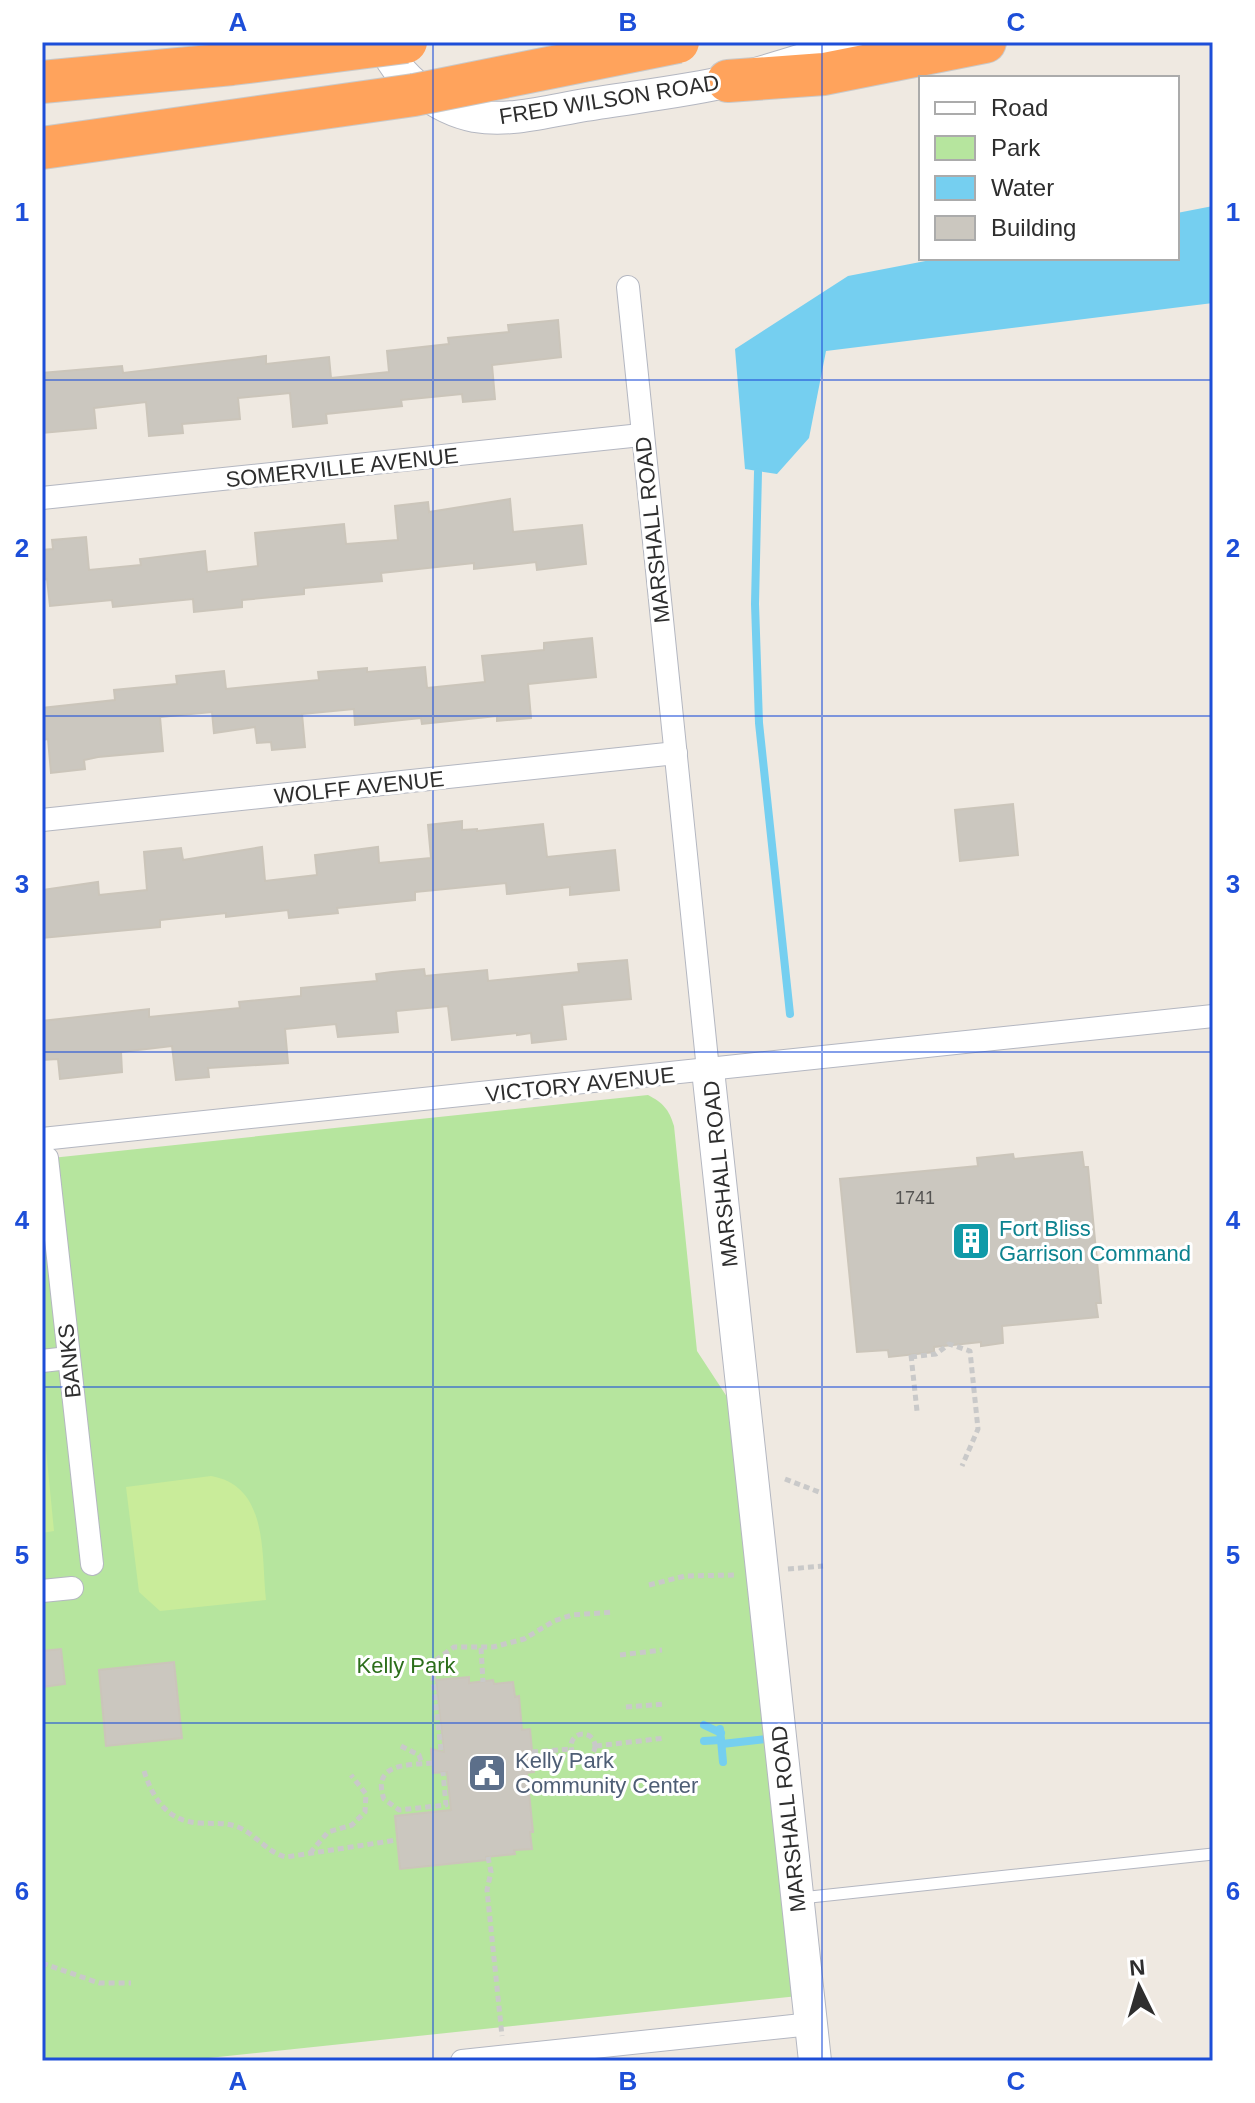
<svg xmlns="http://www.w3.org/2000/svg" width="1255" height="2103" font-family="Arial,sans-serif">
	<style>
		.green { fill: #b6e59e }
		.pitch { fill: #c9ec9a }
		.water { fill: #75cff0 }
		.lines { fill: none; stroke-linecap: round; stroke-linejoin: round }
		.stream { stroke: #75cff0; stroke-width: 8 }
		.building { fill: #cbc7bf; stroke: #cbc5ba; stroke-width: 2 }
		.lane-casing { stroke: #b4b7c1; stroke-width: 13 }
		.street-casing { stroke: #b4b7c1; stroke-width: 24 }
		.secondary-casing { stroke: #b4b7c1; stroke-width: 34 }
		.highway-casing { stroke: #c9c9c9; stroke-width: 44 }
		.path { stroke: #c9c9c9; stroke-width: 5; stroke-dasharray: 6 4; stroke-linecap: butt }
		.lane { stroke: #fff; stroke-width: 11 }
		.street { stroke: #fff; stroke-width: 22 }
		.secondary { stroke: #fff; stroke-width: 32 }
		.highway { stroke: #ffa35c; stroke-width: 42 }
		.highway-bridge-casing { stroke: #c9c9c9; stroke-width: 44; stroke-linecap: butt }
		.highway-bridge { stroke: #ffa35c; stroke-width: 42 }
		.grid { fill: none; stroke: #1d4ed8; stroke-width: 2; stroke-opacity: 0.55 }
		.labels { text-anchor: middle; stroke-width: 6; stroke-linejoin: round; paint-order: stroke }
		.number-label { font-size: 18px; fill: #555452 }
		.street-label { font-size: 22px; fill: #2e2e2e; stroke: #fff }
		.culture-label { font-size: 22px; fill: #0d838f; stroke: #fff; text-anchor: start }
		.park-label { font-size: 22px; fill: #2c6e1b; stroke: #fff }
		.service-label { font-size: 22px; fill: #4e5e75; stroke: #fff; text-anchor: start }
		.neatline { fill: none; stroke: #1d4ed8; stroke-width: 3 }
		.grid-label { font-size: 26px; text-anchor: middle; font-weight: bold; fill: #1d4ed8 }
	</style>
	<rect width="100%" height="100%" fill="#efe9e1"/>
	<path class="green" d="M648,1095C663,1103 669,1109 674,1126L697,1351L748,1429L808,1995L180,2061H42V1159Z"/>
	<g class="pitch">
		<polygon points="42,1429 44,1429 54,1531 42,1533"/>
		<path d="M211,1476C269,1486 261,1554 266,1600L160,1611L139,1592L126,1487Z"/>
	</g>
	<polygon class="water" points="1213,206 1213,303 826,351 809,438 777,474 745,469 735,349 848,276 941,258 1177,258 1177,213"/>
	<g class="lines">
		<g class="stream">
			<polyline points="758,472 755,604 759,723 790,1014"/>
			<polyline points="704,1725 721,1733"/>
			<polyline points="720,1729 723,1762"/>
			<polyline points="704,1741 721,1740"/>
			<polyline points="722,1744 775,1738"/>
		</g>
	</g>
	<g class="building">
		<polygon points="558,320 561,357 492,365 495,399 463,402 462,394 401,400 402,406 326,414 327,423 293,427 290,393 238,398 240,419 182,424 183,433 149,436 146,402 94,408 96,428 42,433 42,373 122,366 123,373 266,356 266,364 329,357 331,378 389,372 387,351 449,344 448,338 509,332 508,325"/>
		<polygon points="510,499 513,532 582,525 586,564 537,570 536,562 474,569 474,563 381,573 382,581 304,588 304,594 242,600 242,607 194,612 193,599 113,607 112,600 50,606 47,579 42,580 42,550 53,549 52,540 86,537 89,570 141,565 140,559 205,551 207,572 258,566 255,533 344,524 346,544 398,540 395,506 428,502 429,512"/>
		<polygon points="592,638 596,677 528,684 531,718 497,721 497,716 422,724 421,718 355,725 354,709 302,714 305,747 272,750 271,742 257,743 255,727 214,733 212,712 160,717 163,751 98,757 84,760 85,769 51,773 48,739 42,740 42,708 115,700 114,690 177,684 176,676 224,671 226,689 319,680 318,672 367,668 367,672 425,667 427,688 485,682 482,656 544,650 544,643"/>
		<polygon points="1013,804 1018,855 960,861 955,810"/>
		<polygon points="462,821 462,830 477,829 477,831 543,824 547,857 615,850 619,890 570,895 570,887 507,894 506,883 415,892 415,900 337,908 338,913 289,918 288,910 226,917 226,913 160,920 160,927 42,938 42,890 98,882 99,895 147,890 144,852 181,848 183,860 262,847 265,881 317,875 315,855 378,847 379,863 431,858 428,825"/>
		<polygon points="627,960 631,999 562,1005 566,1039 532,1043 531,1033 517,1035 517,1033 452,1040 448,1006 396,1011 398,1032 338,1037 336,1024 285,1029 288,1063 208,1068 209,1077 176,1080 172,1046 121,1052 122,1072 60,1079 58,1059 42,1060 42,1021 149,1009 149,1017 240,1008 239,1002 301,996 301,988 377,981 376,974 392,972 424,969 425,976 487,970 488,981 579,972 578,964"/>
		<polygon points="1082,1152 1084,1167 1088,1167 1101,1303 1096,1303 1098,1317 1002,1326 1003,1343 981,1346 981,1342 934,1347 934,1352 889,1357 888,1350 857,1352 840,1179 978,1166 977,1158 1013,1154 1014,1159"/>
		<polygon points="61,1649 65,1684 42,1687 42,1651"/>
		<polygon points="174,1662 182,1738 106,1746 99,1670"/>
		<polygon points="469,1677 469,1683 493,1680 494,1684 513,1682 515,1697 519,1696 522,1730 530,1729 534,1772 527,1773 533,1832 530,1832 532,1849 514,1850 515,1854 486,1857 486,1860 400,1869 395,1816 451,1810 447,1772 433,1773 431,1749 444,1752 436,1680"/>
	</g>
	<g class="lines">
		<defs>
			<polyline id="lane" points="801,1898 1213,1854"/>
			<g id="street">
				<polyline points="628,287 708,1070"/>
				<polyline points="42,498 641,435"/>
				<polyline points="42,820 676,753"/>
				<polyline points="42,1139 1213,1016"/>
				<polyline points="47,1158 92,1564"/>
				<polyline points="42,1361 68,1358"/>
				<polyline points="42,1591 72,1588"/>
				<polyline points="462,2061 811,2024"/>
			</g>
			<g id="secondary">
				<path d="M384,42C395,78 439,109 475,116C511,122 549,111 585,105C633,97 682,92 730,81C773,70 816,56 859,42"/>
				<polyline points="708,1070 815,2061"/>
			</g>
			<polyline id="highway" points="728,81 824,74 985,42"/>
		</defs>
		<use href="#lane" class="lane-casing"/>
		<use href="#street" class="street-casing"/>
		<use href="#secondary" class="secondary-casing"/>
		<use href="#highway" class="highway-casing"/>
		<g class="path">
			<polyline points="911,1355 917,1411"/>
			<polyline points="911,1357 936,1354 949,1344 970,1351 978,1429 962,1466"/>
			<polyline points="785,1479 819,1492"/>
			<polyline points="788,1569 823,1566"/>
			<polyline points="649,1585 685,1576 735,1575"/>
			<polyline points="481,1648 483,1682"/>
			<polyline points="620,1655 662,1650"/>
			<polyline points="626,1707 666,1704"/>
			<circle cx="583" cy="1746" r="12"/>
			<polyline points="401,1746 419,1755 422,1764"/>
			<polyline points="596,1746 665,1738"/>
			<polyline points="441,1750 433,1680 436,1660 454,1647 493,1647 524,1639 554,1621 572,1615 613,1612"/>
			<polyline points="532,1752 571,1749"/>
			<path d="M432,1763C408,1765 371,1763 384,1799L399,1810L446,1805L443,1772"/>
			<path d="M144,1771C153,1799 168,1822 200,1823C214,1824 225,1822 238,1827C257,1835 266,1852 286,1857L397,1840"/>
			<polyline points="310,1853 328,1832 352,1825 365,1812 366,1794 351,1775"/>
			<polyline points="488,1857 491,1872 487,1890 502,2036"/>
			<polyline points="42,1963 99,1983 131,1983"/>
		</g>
		<use href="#lane" class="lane"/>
		<use href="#street" class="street"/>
		<use href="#secondary" class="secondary"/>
		<use href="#highway" class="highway"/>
		<defs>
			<g id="highway-bridge">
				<polyline points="42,82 232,64 406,42"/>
				<polyline points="42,148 414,95 678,42"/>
			</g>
		</defs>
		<use href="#highway-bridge" class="highway-bridge-casing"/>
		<use href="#highway-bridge" class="highway-bridge"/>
	</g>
	<path class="grid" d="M433,42V2061M822,42V2061M42,380H1213M42,716H1213M42,1052H1213M42,1387H1213M42,1723H1213"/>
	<defs>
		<symbol id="building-square" viewBox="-11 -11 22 22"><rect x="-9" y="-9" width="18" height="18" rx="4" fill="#0f9aa8" stroke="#fff"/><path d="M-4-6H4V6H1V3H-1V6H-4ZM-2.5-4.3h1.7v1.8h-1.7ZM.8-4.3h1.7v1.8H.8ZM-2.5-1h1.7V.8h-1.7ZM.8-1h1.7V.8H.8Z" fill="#fff"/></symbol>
		<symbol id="civic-square" viewBox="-11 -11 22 22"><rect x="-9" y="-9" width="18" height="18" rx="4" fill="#5c6f8a" stroke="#fff"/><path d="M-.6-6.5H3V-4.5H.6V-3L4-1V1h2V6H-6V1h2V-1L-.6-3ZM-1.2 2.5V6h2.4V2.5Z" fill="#fff"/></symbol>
	</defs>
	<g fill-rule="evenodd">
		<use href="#building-square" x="949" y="1219" width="44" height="44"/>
		<use href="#civic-square" x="465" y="1751" width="44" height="44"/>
	</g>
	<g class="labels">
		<g class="number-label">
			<text x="915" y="1204">1741</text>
		</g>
		<g class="street-label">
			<text transform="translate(609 99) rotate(-9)" y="8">FRED WILSON ROAD</text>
			<text transform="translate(342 467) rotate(-6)" y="8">SOMERVILLE AVENUE</text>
			<text transform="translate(652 530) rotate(-96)" y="8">MARSHALL ROAD</text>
			<text transform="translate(359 787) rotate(-6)" y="8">WOLFF AVENUE</text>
			<text transform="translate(580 1084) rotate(-6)" y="8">VICTORY AVENUE</text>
			<text transform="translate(720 1174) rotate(-96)" y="8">MARSHALL ROAD</text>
			<text transform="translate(69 1361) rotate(-96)" y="8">BANKS</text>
			<text transform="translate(788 1819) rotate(-96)" y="8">MARSHALL ROAD</text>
		</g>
		<g class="culture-label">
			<text x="999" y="1236">Fort Bliss<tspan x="999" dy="25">Garrison Command</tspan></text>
		</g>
		<g class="park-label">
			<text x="406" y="1673">Kelly Park</text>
		</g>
		<g class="service-label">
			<text x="515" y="1768">Kelly Park<tspan x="515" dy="25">Community Center</tspan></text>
		</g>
	</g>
	<rect width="1255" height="2103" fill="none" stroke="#ffffff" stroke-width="88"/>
	<rect x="919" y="76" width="260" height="184" fill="#ffffff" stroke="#ababab" stroke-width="2"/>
	<rect x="935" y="102" width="40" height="12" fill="#ffffff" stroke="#ababab" stroke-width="2"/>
	<text x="991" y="116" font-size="24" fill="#2e2e2e">Road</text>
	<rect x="935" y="136" width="40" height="24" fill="#b6e59e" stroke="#ababab" stroke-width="2"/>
	<text x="991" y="156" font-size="24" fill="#2e2e2e">Park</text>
	<rect x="935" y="176" width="40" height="24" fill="#75cff0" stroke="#ababab" stroke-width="2"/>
	<text x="991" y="196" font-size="24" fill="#2e2e2e">Water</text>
	<rect x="935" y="216" width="40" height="24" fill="#cbc7bf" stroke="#ababab" stroke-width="2"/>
	<text x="991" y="236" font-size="24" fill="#2e2e2e">Building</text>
	<g transform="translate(1139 1987) rotate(355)" stroke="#ffffff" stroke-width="6" paint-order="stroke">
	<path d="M0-6L14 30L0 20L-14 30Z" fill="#2e2e2e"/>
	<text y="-12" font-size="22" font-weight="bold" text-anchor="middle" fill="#2e2e2e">N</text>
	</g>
	<rect x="44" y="44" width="1167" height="2015" class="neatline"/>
	<g class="grid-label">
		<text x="238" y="31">A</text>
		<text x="628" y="31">B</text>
		<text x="1016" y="31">C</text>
		<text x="22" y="221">1</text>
		<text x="1233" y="221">1</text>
		<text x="22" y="557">2</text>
		<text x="1233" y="557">2</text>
		<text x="22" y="893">3</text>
		<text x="1233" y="893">3</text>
		<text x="22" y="1229">4</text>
		<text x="1233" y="1229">4</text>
		<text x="22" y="1564">5</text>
		<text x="1233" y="1564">5</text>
		<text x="22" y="1900">6</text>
		<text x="1233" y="1900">6</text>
		<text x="238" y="2090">A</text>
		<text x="628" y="2090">B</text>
		<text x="1016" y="2090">C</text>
	</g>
</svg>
